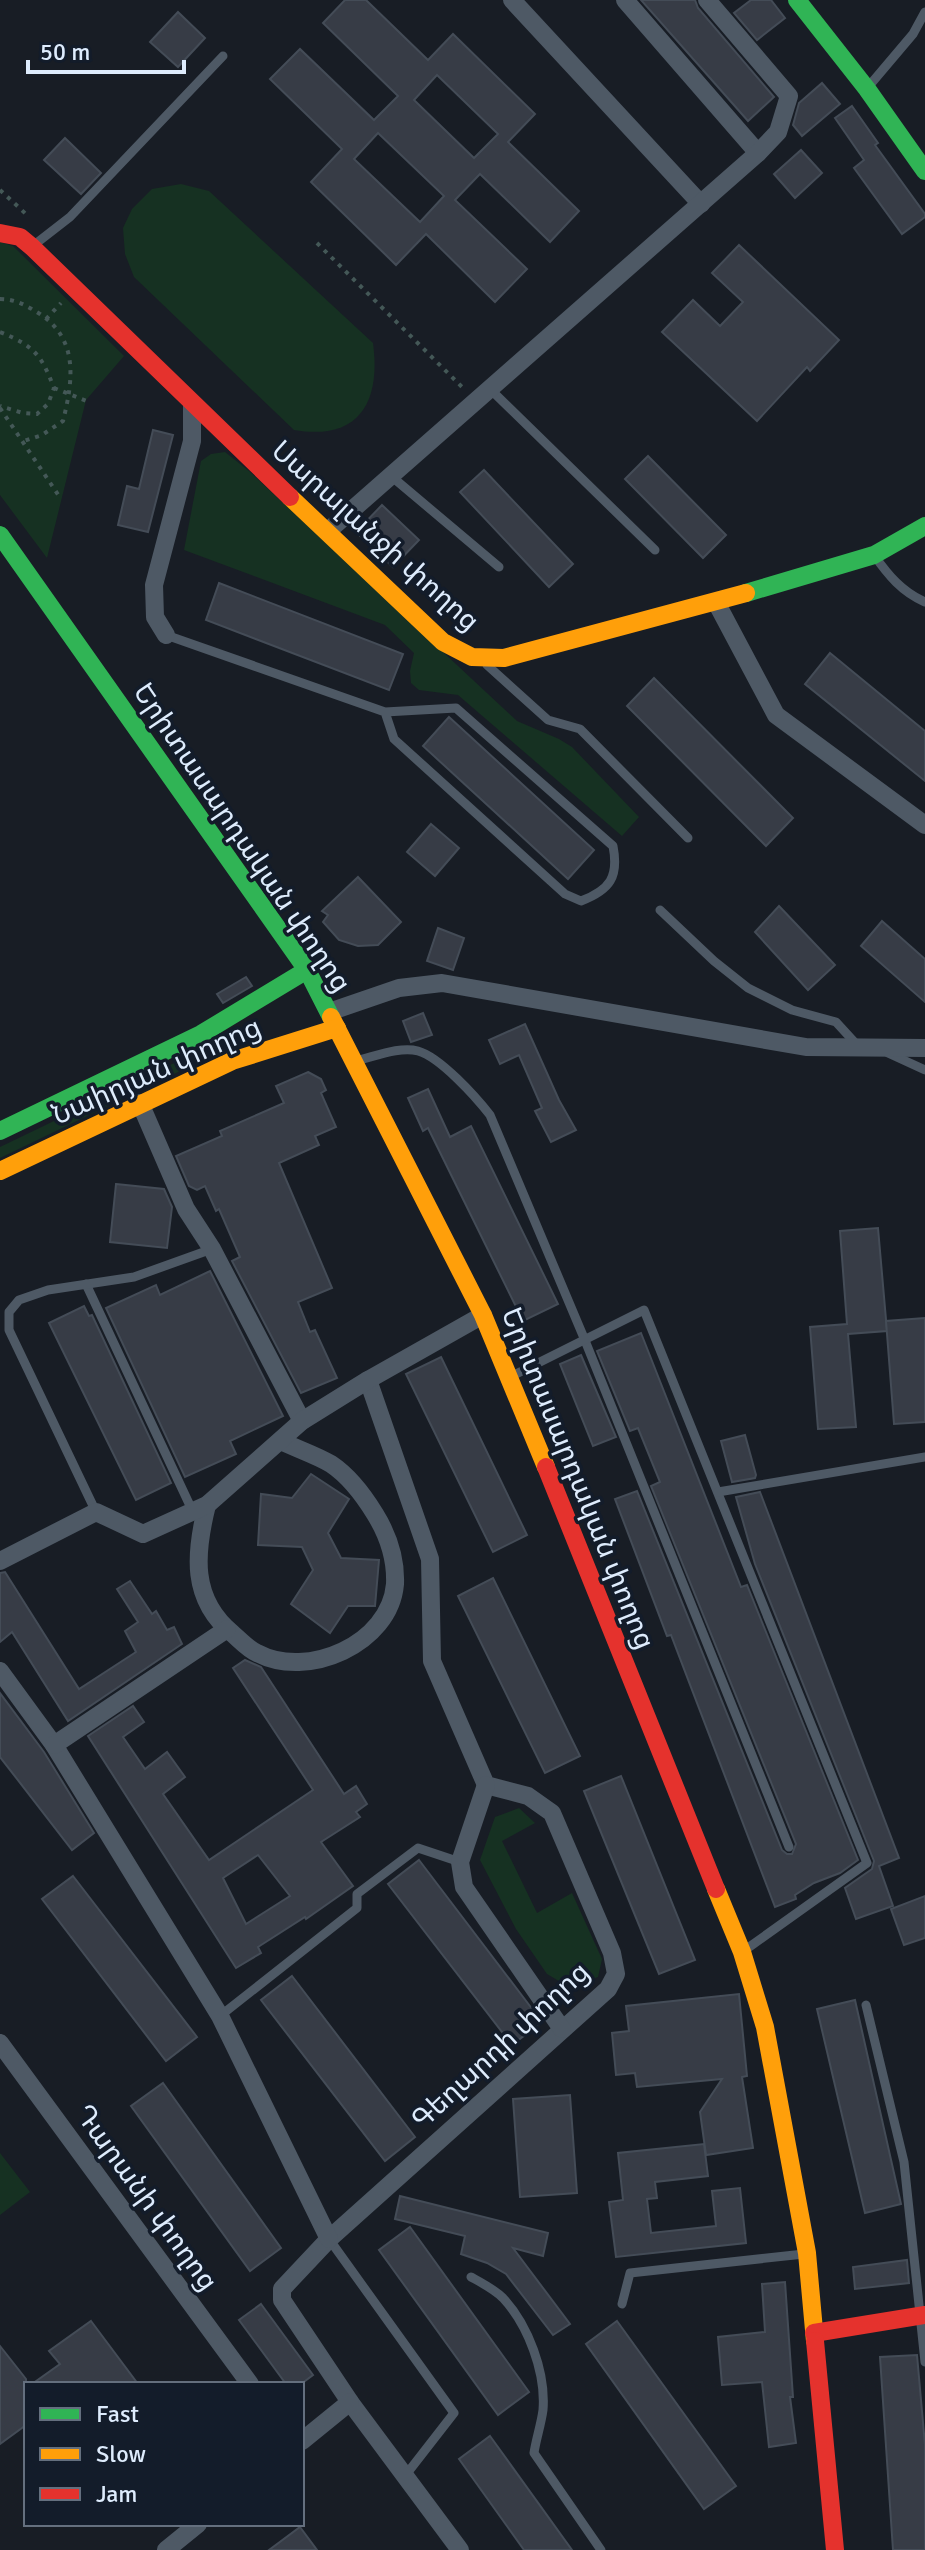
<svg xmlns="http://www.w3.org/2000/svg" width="925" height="2550" font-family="Signika,'Noto Sans Armenian',sans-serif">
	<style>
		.green { fill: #163122 }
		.building { fill: #373c46; stroke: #444c57; stroke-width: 2; fill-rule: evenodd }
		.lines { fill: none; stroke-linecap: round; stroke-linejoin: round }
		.path { stroke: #445857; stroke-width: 4; stroke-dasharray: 4 6; stroke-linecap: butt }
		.lane { stroke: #4e5965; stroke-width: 9 }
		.street { stroke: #4e5965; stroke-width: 18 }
		.fast { stroke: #30b455; stroke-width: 18 }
		.slow { stroke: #ff9f0a; stroke-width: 18 }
		.jam { stroke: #e5322d; stroke-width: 18 }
		.labels { text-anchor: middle; stroke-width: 7; stroke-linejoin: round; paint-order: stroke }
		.street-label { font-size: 28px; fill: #deecfd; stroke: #131c2a }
	</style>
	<rect width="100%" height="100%" fill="#181d25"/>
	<g class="green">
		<path d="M181,184L209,191L373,343C381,402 359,441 294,430L134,277L125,254L123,228L132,209L152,189Z"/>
		<polygon points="0,242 13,246 124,356 86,400 47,558 0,495"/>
		<polygon points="225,452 249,471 517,721 559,739 572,747 639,817 622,836 458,695 419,690 411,683 410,671 414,653 385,625 184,550 201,461 211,454"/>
		<polygon points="224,1039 230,1047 0,1158 0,1147"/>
		<polygon points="519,1808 535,1823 502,1841 537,1913 572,1893 602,1959 598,1977 569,1987 547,1974 516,1929 480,1860 495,1817"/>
		<polygon points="0,2153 30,2192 0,2215"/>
	</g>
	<g class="building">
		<path d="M345,0H366L428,60L453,34L535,114L508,142L579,211L550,242L480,174L455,200L527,269L495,302L426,234L396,265L311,182L342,149L270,79L300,49L374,120L398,96L323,23ZM437,75L498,134L474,158L414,100ZM378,133L444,196L420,222L354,159Z"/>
		<polygon points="641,0 695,0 698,8 774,97 748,121"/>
		<polygon points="751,0 771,0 785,18 757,40 734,13"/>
		<polygon points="178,12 205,38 178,67 150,42"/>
		<polygon points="822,83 840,104 802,136 793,125 799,103"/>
		<polygon points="852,106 878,143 875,145 925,214 925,217 902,234 854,168 864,160 835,118"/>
		<polygon points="65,138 101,173 81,194 44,160"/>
		<polygon points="801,150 822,173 795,198 774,174"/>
		<polygon points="739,245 839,340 810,371 807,367 757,421 662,332 693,300 720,326 743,302 712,273"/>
		<polygon points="153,430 173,435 148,532 118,525 127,486 139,489"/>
		<polygon points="648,456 726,535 703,558 625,479"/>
		<polygon points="484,470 573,564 549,587 460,492"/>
		<polygon points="382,505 419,540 393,567 356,532"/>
		<polygon points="219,583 403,654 389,690 206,620"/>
		<polygon points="830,653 925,731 925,781 805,684"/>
		<polygon points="654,678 793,818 766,846 627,706"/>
		<polygon points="449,717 594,850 568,879 423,746"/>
		<polygon points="431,824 459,848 435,876 407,852"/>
		<polygon points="358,877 401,922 378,945 358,946 339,940 323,922 328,915 322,911"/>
		<polygon points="779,906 835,965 808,990 755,932"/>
		<polygon points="882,921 925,959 925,1002 861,946"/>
		<polygon points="438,928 464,938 453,970 427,961"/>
		<polygon points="246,977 252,986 223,1003 217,994"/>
		<polygon points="423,1013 432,1035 411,1042 403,1021"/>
		<polygon points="525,1024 559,1100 576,1130 551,1142 535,1111 542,1108 519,1055 500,1064 489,1040"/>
		<polygon points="308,1072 321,1079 326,1090 321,1093 336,1127 315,1136 319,1145 279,1163 332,1288 298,1302 310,1332 315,1330 337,1378 301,1393 232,1261 240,1257 219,1209 216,1211 205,1186 197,1190 189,1186 176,1156 222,1136 220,1131 284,1103 276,1086"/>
		<polygon points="428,1089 450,1137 471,1126 558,1304 523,1321 428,1128 423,1131 408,1098"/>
		<polygon points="116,1184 164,1189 172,1207 167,1248 110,1242"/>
		<polygon points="878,1228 887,1331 848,1334 856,1427 818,1429 810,1327 847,1324 840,1231"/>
		<polygon points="210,1271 283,1416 230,1441 236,1454 185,1477 106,1308 156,1285 160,1295"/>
		<polygon points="84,1306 89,1316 92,1315 171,1483 136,1500 49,1323"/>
		<polygon points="925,1318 925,1422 894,1424 886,1321"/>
		<polygon points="641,1333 741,1587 747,1585 858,1860 840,1873 814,1883 795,1895 796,1899 775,1907 671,1635 667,1636 615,1499 637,1491 782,1850 787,1854 792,1854 796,1844 651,1486 660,1482 638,1428 630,1431 597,1351"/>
		<polygon points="581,1355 616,1437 593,1446 560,1364"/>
		<polygon points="441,1357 527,1535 493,1552 406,1374"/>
		<polygon points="745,1435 756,1475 755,1478 732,1482 721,1441"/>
		<polygon points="311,1474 349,1499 328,1533 341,1558 379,1560 375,1606 348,1606 330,1633 291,1604 313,1570 302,1547 258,1545 261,1494 292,1498"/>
		<polygon points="760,1492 899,1858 879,1866 893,1906 856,1919 845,1888 872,1869 874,1861 755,1564 736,1497"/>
		<polygon points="5,1572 79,1689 136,1652 125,1631 138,1622 117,1589 130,1581 152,1614 156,1611 167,1630 174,1627 182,1644 68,1721 12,1632 0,1642 0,1573"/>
		<polygon points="493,1578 580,1756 545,1773 458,1596"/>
		<path d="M245,1660L261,1667L344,1794L356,1786L367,1804L356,1812L360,1817L321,1842L353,1886L306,1919L305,1917L258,1947L261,1953L236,1968L88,1736L133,1706L144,1722L123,1737L145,1769L167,1752L185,1777L163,1794L209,1860L313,1790L233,1668ZM258,1855L290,1896L246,1924L223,1878Z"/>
		<polygon points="0,1693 44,1752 94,1833 72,1850 0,1757"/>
		<polygon points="621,1776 695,1960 659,1974 584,1791"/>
		<polygon points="419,1860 542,2022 512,2045 388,1884"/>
		<polygon points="73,1876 197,2037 166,2061 42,1899"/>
		<polygon points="925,1896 925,1938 904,1945 891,1909"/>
		<polygon points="292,1976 415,2137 385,2161 261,2000"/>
		<polygon points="739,1994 747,2076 742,2077 753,2148 706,2155 700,2112 722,2079 637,2087 635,2073 616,2075 612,2033 629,2031 626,2006"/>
		<polygon points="855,2000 901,2204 865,2213 817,2009"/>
		<polygon points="163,2083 281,2248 250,2271 131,2106"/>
		<polygon points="570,2095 577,2193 520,2197 513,2099"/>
		<polygon points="704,2144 708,2176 655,2182 657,2198 647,2199 651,2233 716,2226 712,2191 740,2188 746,2243 616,2257 609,2202 623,2200 618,2153"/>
		<polygon points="400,2196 548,2233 543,2256 513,2248 570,2324 553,2335 506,2274 487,2263 461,2254 465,2236 395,2219"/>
		<polygon points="410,2227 529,2392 498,2415 379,2250"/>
		<polygon points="907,2260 909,2283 855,2289 853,2267"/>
		<polygon points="785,2282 793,2397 790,2397 796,2443 769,2447 762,2382 722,2385 718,2337 765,2332 762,2284"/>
		<polygon points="261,2304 313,2375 301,2384 286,2384 239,2320"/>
		<polygon points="91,2321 138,2384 32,2384 60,2364 49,2351"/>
		<polygon points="617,2321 736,2486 704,2509 586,2344"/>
		<polygon points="0,2346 26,2379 26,2425 0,2444"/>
		<polygon points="917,2355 925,2445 925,2550 893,2550 880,2357"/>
		<polygon points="490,2436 572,2550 524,2550 459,2459"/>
		<polygon points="300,2527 317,2550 269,2550"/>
	</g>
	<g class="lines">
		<g class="path">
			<polyline points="0,190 27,215"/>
			<polyline points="317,243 463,388"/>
			<path d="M0,299C16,299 27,306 40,314C79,340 73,381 63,421L42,435L21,442"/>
			<polyline points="46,319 61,303"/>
			<path d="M0,332C34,346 41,354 54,388L48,404L37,414L23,413L0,406"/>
			<polyline points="54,388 89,402"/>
			<polyline points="0,408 59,496"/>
		</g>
		<g class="lane">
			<polyline points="869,86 913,34 925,12"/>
			<polyline points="34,245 70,217 223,56"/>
			<polyline points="490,389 655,550"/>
			<polyline points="391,476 499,567"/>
			<path d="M874,555C888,575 902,592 925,602"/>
			<path d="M166,635L385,712L456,708L613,846C619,877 610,890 581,901L565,894L394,739L385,712"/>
			<polyline points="487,665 548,720 580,729 688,838"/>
			<polyline points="660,910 714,961 748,988 792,1010 836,1022 858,1046"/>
			<polyline points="888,1053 925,1070"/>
			<path d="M355,1061C374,1057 399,1046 418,1051C440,1057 476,1097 490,1115L584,1338L789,1847"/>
			<polyline points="86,1284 193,1512"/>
			<polyline points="510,1377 644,1310 867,1863 745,1950"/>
			<polyline points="718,1492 925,1457"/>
			<polyline points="96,1512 9,1330 9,1312 19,1300 48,1290 134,1277 212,1249"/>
			<polyline points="866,2005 904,2162 925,2362"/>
			<polyline points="220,2016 357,1908 357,1894 418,1848 460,1862"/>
			<polyline points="329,2239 454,2413 405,2476"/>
			<path d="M471,2277C482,2283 494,2289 503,2298C528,2325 546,2372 543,2410C541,2425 536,2439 534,2453L601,2550"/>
			<polyline points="622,2304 630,2273 804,2254"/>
		</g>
		<g class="street">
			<polyline points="512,0 701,204"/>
			<polyline points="625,0 758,153"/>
			<polyline points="328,531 758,153 778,132 789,96 707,0"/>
			<polyline points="716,602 776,715 925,825"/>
			<polyline points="166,635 155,617 154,585 192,441 192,404"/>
			<polyline points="329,1012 399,988 442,983 806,1047 925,1048"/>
			<polyline points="140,1103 186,1209 212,1249 302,1421"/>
			<polyline points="368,1380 430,1559 432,1661 486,1785 528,1796 552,1813 612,1953 616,1974 608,1989 329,2239 282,2289 282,2300 350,2402 460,2550"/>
			<path d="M207,1505C195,1553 190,1599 233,1634C240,1640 248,1649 257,1653C307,1680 390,1644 395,1584C396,1559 388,1535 375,1514C364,1496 349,1476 331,1464C316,1455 297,1449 281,1441"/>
			<polyline points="0,1561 96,1512 143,1534 207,1505 302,1421 368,1380 483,1315"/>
			<polyline points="0,1671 54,1745 220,2016 329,2239"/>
			<polyline points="54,1745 227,1629"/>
			<polyline points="486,1785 460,1862 464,1887 562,2029"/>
			<polyline points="0,2043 250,2384"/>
			<polyline points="302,2441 350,2402"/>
			<polyline points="166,2550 198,2524"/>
		</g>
		<g class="fast">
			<polyline points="797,0 867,89 925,171"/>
			<polyline points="0,535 307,970 331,1017"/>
			<polyline points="746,593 874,555 925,526"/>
			<polyline points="0,1131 201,1034 307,970"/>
		</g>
		<g class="slow">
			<polyline points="290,497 443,642 472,657 504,658 746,593"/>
			<polyline points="331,1017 483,1315 546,1467"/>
			<polyline points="0,1171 232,1061 337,1028"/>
			<polyline points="716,1889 742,1952 765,2027 807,2253 815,2341"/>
		</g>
		<g class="jam">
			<polyline points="0,233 20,237 32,247 290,497"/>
			<polyline points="546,1467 716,1889"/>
			<polyline points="814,2333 925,2315"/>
			<polyline points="815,2341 835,2550"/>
		</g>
	</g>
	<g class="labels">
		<g class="street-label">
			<text transform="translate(376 535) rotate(42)" y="10">Սարալանջի փողոց</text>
			<text transform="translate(243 837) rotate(56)" y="10">Երիտասարդական փողոց</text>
			<text transform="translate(156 1070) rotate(-24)" y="10">Նաիրյան փողոց</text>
			<text transform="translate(579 1478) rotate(68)" y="10">Երիտասարդական փողոց</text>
			<text transform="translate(500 2045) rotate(-43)" y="10">Գեղարդի փողոց</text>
			<text transform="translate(147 2197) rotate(54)" y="10">Դարանի փողոց</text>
		</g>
	</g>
	<rect x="24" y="2382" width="280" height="144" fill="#131c2a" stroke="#646f7e" stroke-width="2"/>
	<rect x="40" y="2408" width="40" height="12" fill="#30b455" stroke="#646f7e" stroke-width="2"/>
	<text x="96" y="2422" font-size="24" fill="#deecfd">Fast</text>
	<rect x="40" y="2448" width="40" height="12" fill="#ff9f0a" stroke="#646f7e" stroke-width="2"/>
	<text x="96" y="2462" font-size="24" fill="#deecfd">Slow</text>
	<rect x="40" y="2488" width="40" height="12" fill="#e5322d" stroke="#646f7e" stroke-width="2"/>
	<text x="96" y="2502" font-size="24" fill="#deecfd">Jam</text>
	<path d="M28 60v12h156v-12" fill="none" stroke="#deecfd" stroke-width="4"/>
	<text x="40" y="60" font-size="24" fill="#deecfd" stroke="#131c2a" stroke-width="6" paint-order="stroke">50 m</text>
</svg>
